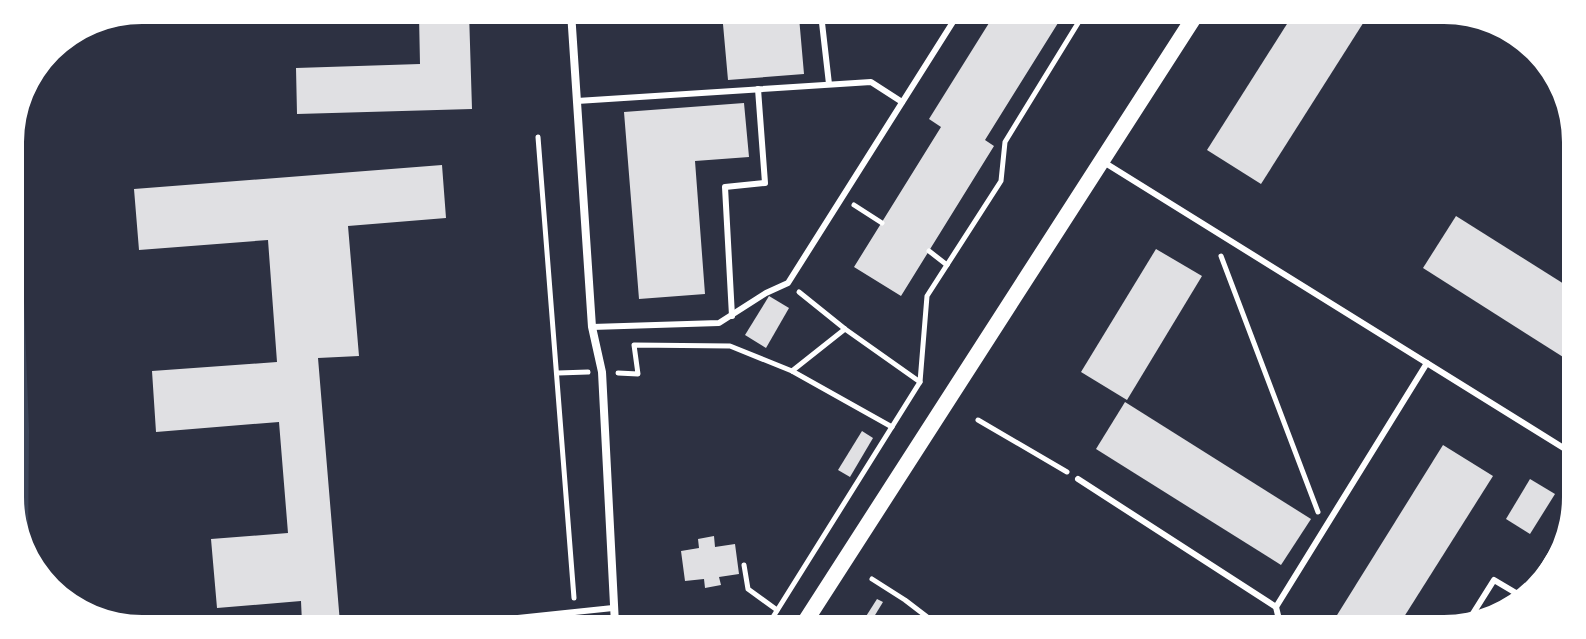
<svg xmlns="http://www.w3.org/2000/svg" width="1586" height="639" font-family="'Sofia Sans Condensed',sans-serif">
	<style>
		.green { fill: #3c4559 }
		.building { fill: #e0e0e3 }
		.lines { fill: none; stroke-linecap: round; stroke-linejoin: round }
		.path { stroke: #fff; stroke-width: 5 }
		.service { stroke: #fff; stroke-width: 6 }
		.minor { stroke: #fff; stroke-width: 8 }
		.secondary { stroke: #fff; stroke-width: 16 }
	</style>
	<rect width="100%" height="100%" fill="#2d3142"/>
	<polygon class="green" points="11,170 19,170 29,430 28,554 12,522"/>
	<g class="building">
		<polygon points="356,11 469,12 472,109 297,114 296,68 420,64 419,15 357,16"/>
		<polygon points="722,13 784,13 785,18 799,17 804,74 728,80"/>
		<polygon points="994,15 1063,15 985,140 994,146 901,296 854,267 941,127 929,119"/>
		<polygon points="1292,16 1367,17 1261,184 1207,150"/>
		<polygon points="744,103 749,157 695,161 705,294 639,299 624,112"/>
		<polygon points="442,165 446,218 348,226 359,356 318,358 340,623 302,623 301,601 217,608 211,539 288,533 279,422 156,432 152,371 277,362 268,240 139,250 134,189"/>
		<polygon points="1456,216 1572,289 1571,362 1423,268"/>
		<polygon points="1156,249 1202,276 1127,400 1081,372"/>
		<polygon points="769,296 789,308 766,348 745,335"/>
		<polygon points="1125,402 1311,519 1281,565 1096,449"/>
		<polygon points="862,431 873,438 850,477 838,470"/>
		<polygon points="1443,445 1493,476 1397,628 1329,628"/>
		<polygon points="1530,479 1555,494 1530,534 1506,519"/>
		<polygon points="714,536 715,547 735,544 739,574 719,577 721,585 705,588 704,579 685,581 681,551 699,548 698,539"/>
		<polygon points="877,599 883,602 869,625 863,621"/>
	</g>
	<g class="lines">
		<g class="path">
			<polyline points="538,137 574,598"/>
			<polyline points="854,205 882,223"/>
			<polyline points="929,251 947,265"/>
			<polyline points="1221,256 1318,512"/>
			<polyline points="799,292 845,329 920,382"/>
			<polyline points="792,371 845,329"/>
			<polyline points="558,373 588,372"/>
			<polyline points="618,373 638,374 634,345 730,346 792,371 892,427"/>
			<polyline points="978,420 1067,472"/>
			<polyline points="744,565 748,589 777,610"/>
			<polyline points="872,579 905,600 939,626"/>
			<polyline points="1530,587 1569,523"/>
			<polyline points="768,625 920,382 927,296 1001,181 1005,142 1083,15"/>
		</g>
		<g class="service">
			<polyline points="821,14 829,84"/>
			<polyline points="577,101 871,82 902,102"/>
			<polyline points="1102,161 1570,452"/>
			<polyline points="732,316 725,187 765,183 758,89"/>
			<polyline points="592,327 719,323 766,293 788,283 958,14"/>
			<polyline points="1078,479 1276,607 1281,628"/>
			<polyline points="1276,607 1427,363"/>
			<polyline points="1467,623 1494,580 1526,599"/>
			<polyline points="473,624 489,621"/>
			<polyline points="487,624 489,621 613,608"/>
		</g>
		<polyline class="minor" points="571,12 592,327 602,372 615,624"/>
		<polyline class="secondary" points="803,625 1195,16"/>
	</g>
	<path d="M0 0H1586V639H0ZM142 24H1444A118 118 0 0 1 1562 142V497A118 118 0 0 1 1444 615H142A118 118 0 0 1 24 497V142A118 118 0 0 1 142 24Z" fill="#fff" fill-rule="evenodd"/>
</svg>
